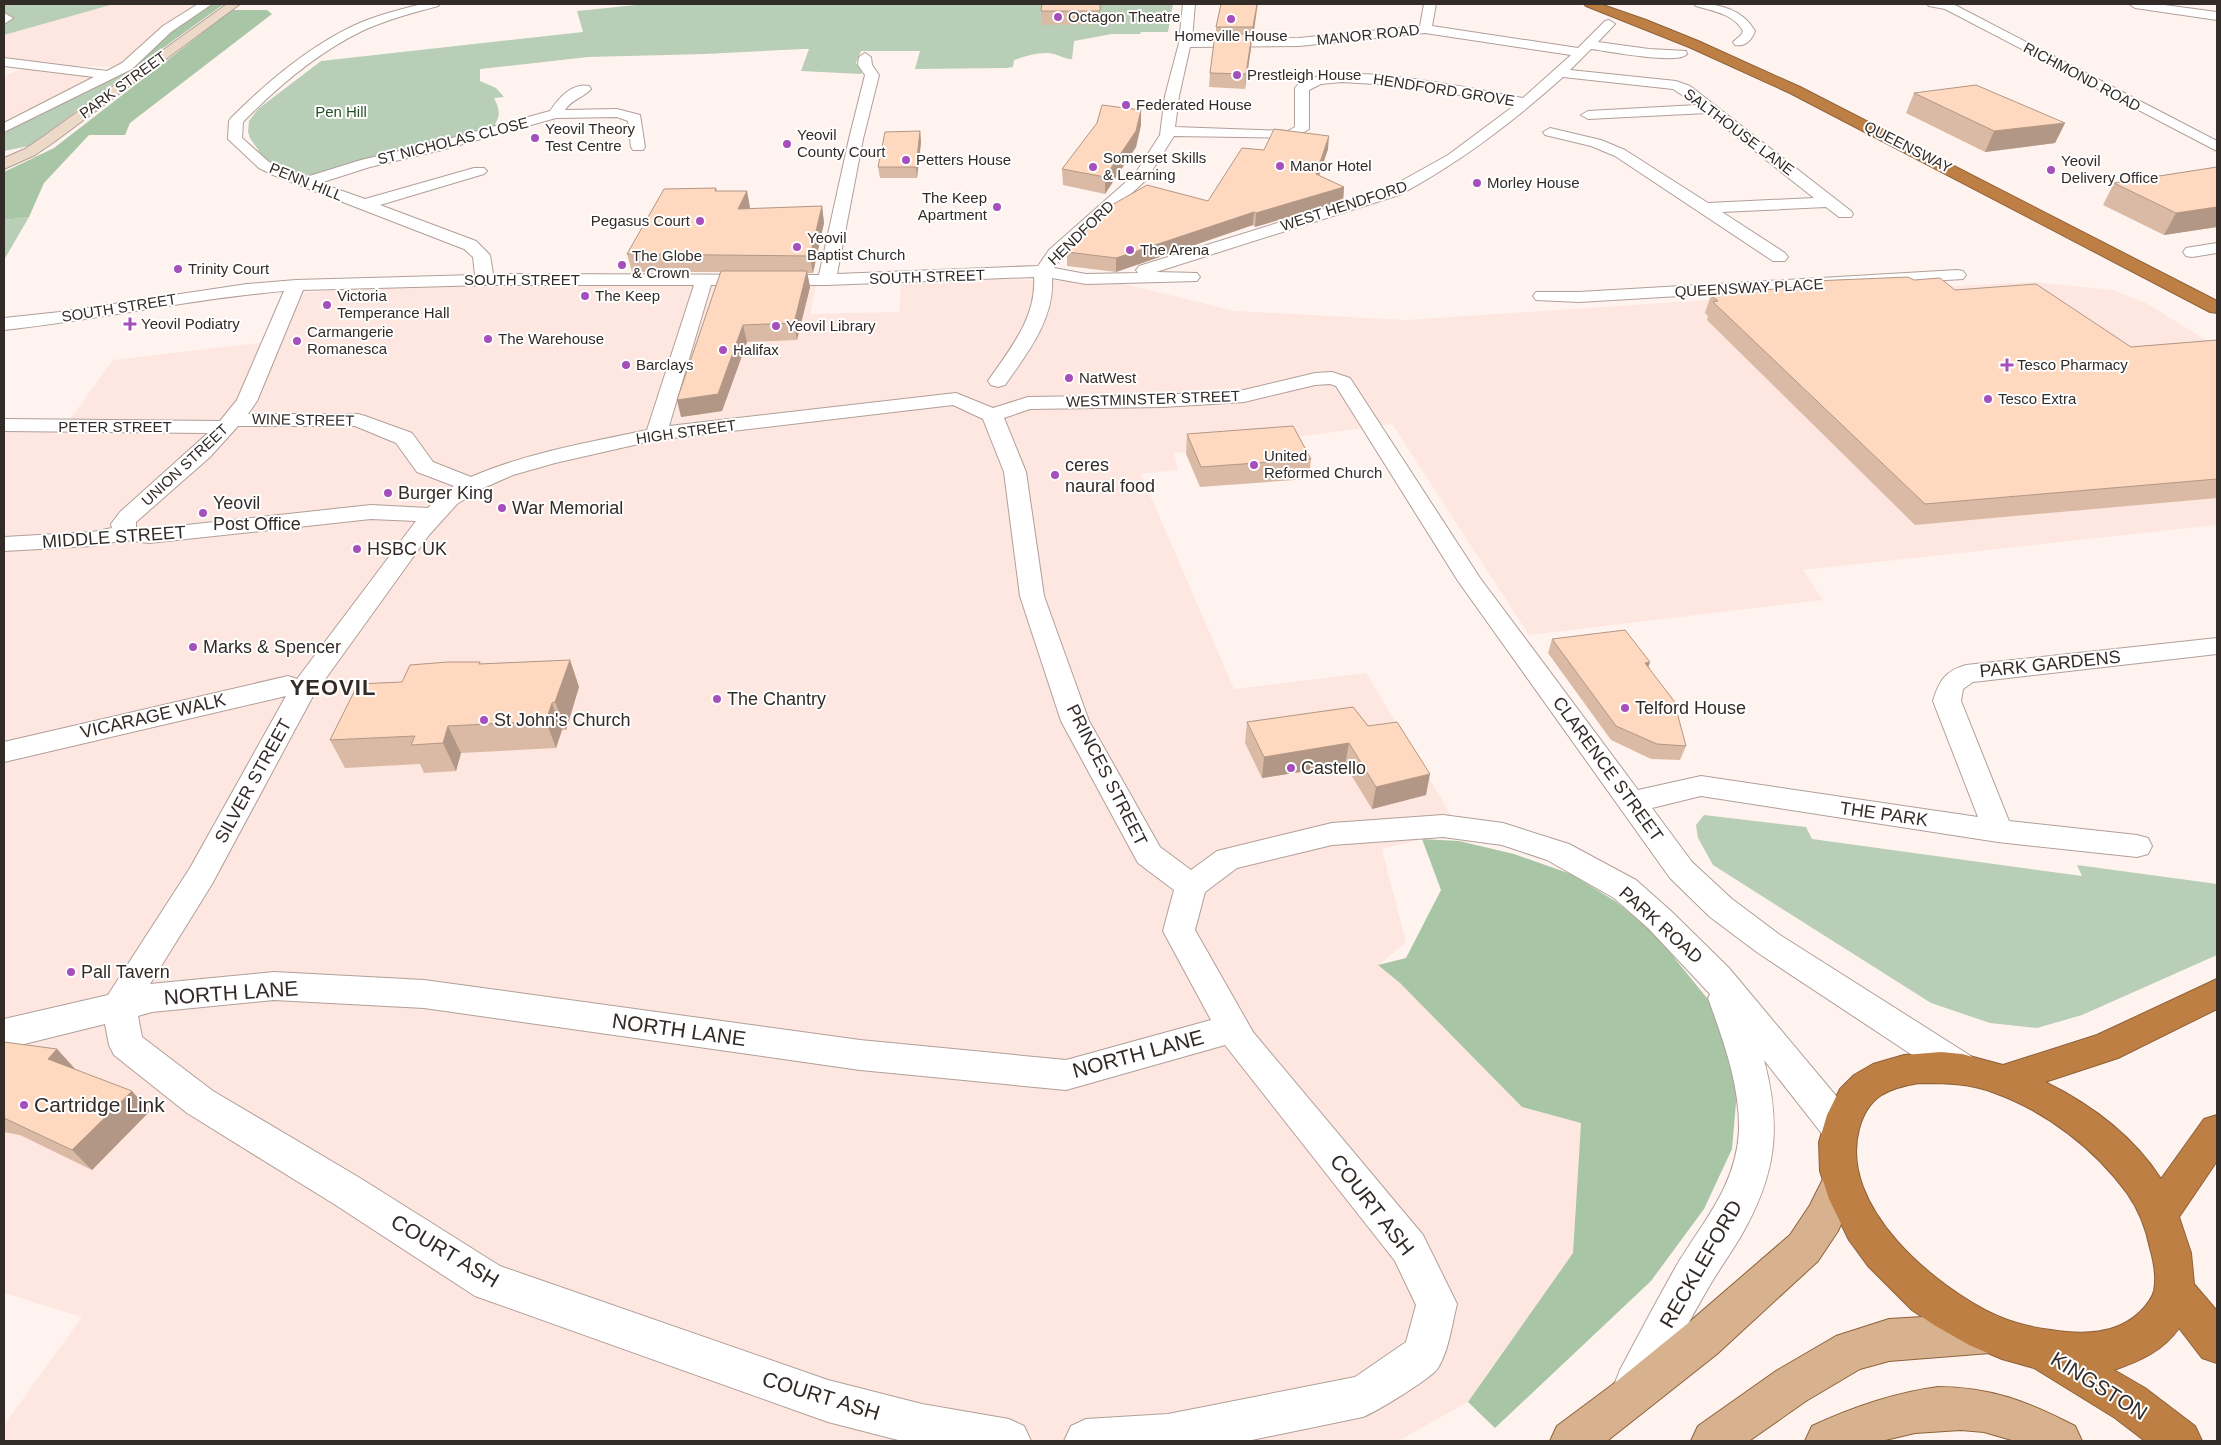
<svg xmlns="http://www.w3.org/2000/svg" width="2221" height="1445" font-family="Helvetica,sans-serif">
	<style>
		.built { fill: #fde7e0 }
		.green { fill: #b8ceb6 }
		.forest { fill: #a8c6a6 }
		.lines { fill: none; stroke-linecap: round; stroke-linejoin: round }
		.street-casing { stroke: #b19f99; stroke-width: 2 }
		.secondary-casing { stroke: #b19f99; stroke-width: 2 }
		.primary-casing { stroke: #8d623a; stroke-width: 2 }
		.highway-casing { stroke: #8d623a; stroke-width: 2 }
		.street { fill: #fff; fill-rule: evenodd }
		.secondary { fill: #ecd9c7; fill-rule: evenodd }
		.primary { fill: #d8b28f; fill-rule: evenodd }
		.highway { fill: #be7f44; fill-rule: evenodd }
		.wall { fill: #dabaa4 }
		.shaded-wall { fill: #b29786 }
		.building { fill: #fed8bf; stroke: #b29786 }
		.poi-dot { fill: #a44fbc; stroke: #fff; stroke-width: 2 }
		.labels { text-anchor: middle; stroke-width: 4; stroke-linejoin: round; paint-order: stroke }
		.far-poi-label { font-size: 15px; fill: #322b28; stroke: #fff; text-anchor: start }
		.far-street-label { font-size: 15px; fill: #322b28; stroke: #fff }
		.far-park-label { font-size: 15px; fill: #265126; stroke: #fff }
		.poi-label { font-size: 18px; fill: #322b28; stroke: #fff; text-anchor: start }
		.street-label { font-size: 18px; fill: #322b28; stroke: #fff }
		.near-street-label { font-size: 21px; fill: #322b28; stroke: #fff }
		.near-poi-label { font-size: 21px; fill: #322b28; stroke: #fff; text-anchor: start }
		.district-label { font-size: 22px; font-weight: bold; letter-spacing: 1px; fill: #322b28; stroke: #fff }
	</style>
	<rect width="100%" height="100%" fill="#fff3ef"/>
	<g class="built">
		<polygon points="114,4 202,4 171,24 119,67 40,65 31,61 4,57 4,35"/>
		<polygon points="25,68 96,77 4,123 4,76"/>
		<polygon points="997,279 1116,282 1235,311 1406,320 1799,294 2033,282 2113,290 2146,303 2217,347 2217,525 1803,570 1823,600 1529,635 1392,424 1281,439 1219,450 1174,453 1178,470 1141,474 1234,689 1366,673 1460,830 1382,849 1406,943 1378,965 1400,983 1522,1107 1581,1122 1573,1253 1468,1402 1398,1441 4,1441 4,1425 82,1317 4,1293 4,419 68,422 113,360 266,342 287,294 384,287 537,285 816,286 810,314 899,312 901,284"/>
	</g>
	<g class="green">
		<polygon points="4,4 114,4 4,35"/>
		<path d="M646,4H1173L1168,32H1141L1140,34H1112L1074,41L1072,59C1066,59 1063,57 1057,55C1044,50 1027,56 1014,60L1013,67L1006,68L915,69L920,51H861L856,63L862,72L861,74L801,71L809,49H803L705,54L588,57L480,69V81L496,88L504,97L494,98C502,114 499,116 492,131L318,174L297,176L281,169L263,157L250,138L248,132L249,121L258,109L321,61L583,32L577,11Z"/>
		<polygon points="130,66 138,66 29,146 4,151 4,133"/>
		<polygon points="29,217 4,260 4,220"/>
		<polygon points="1704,815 1806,827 1812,839 2082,876 2077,865 2217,884 2217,955 2082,1015 2037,1028 1990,1023 1931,1003 1713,865 1698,838 1696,825"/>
	</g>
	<g class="forest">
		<polygon points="210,4 224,4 138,66 130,66 190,16"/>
		<polygon points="232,10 267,10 272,14 130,123 125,135 89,135 44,183 29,217 4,220 4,172 54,148"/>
		<polygon points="1422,839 1459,841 1514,854 1571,874 1615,901 1654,933 1711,1003 1728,1049 1737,1091 1732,1149 1704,1209 1651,1281 1495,1428 1468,1402 1573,1253 1581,1123 1522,1107 1400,983 1378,965 1406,958 1441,890"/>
	</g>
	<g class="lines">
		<defs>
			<g id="street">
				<polygon points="198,4 212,4 171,32 132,69 4,132 4,123 94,77 4,66 4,58 107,71 122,63 163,26"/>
				<path d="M422,4H440L438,6C412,13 386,20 362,31C317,53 277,87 243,122L242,138L269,162L306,177L361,160L434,143L550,111C558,99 572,82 589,86L591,89C583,98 572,99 565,110L617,109L640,115L645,147L643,150H633L631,147L628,121L617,117L556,118L442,150L370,167L320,183L365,199L474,168H484L487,171L484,174L380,205L476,241L490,255L493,274L819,275L849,139L865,75L858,65L859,57L865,53L871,57L872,65L879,75L863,139L837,274L1038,266L1049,250L1135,174L1160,135L1165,96L1179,43L1183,4H1195L1192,39L1299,38L1420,26L1424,4H1436L1432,26L1578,48L1605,21L1609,20L1615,24L1598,42L1649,49L1686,51L1687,54C1678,65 1608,51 1591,49L1570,70L1676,81L1690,86L1851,211L1853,214L1851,217H1839L1826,207L1722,212L1785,253L1788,257L1785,261H1773L1615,156L1591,146L1545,135L1543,132L1550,128L1601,140L1625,150L1708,203L1814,198L1707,113L1588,119L1581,115L1588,111L1697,105L1673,89L1563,77C1512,123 1459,163 1399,195L1156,272L1197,273L1200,277L1197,281L1086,284L1052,278C1055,318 1027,354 1005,385L998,387L991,385L988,381C1010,349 1037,317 1034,277L827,285H711L669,426L956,393L993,408L1028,397L1163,395L1244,390L1315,373L1332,372L1350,378L1480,578L1638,790L1701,776L1978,817L1933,701C1939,681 1945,671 1966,665L2217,638V654L1973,682L1963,689L1961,701L2009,821L2137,835L2148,838L2152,846L2148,854L2137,857L1998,842L1701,796L1652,808L1692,862L1732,899L1780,935L1974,1058L1980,1069L1974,1080L1962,1084L1950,1080L1758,953L1710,917L1670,878L1458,581L1336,386L1330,384L1315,385L1244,402L1163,407L1030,409L1004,418L1026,472L1044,596L1089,721L1160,847L1191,870L1217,851L1332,823L1443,815L1503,823L1569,844L1636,880L1671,911L1729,968L1852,1115L1857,1127L1852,1139L1839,1143L1826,1139L1764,1060C1782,1128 1776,1175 1741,1236C1731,1253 1720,1268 1710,1285C1688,1322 1669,1361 1650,1400L1635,1406L1620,1400L1614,1385L1620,1370C1639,1334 1658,1298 1678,1263C1705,1219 1736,1185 1739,1131C1740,1085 1723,1040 1708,998L1710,994L1649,929L1614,898L1547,860L1502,845L1443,837L1332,845L1237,868L1205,892L1195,930L1253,1032L1423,1235L1457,1304C1452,1324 1449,1350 1438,1368C1432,1378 1376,1412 1363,1417L1247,1441H1064L1071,1426L1086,1419L1168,1414L1355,1377L1406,1342L1416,1305L1395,1261L1225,1045L1066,1090L860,1070L424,1008L274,1000L152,1012L138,1016L142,1037L213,1091L360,1178L500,1266L828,1380L922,1404L1009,1419L1024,1426L1031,1441H902L828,1422L475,1296L334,1204L187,1113L114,1055L109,1045L105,1024L4,1049V1019L108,995L190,868L286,696L4,762V742L288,676L297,679L416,521L371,519L149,543L125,540L92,546L4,551V537L92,532L112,528L111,524L120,512L208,433L4,431V419L220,421L237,400L284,291C190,299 98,320 4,330V318L60,312L247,284L296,280L475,275L473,257L464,249L273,175L259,168L228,139L229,121L231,118C266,83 307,48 353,26C374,16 398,10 422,4ZM1425,33L1571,55L1523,98C1483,91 1321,54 1295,88V127L1288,131L1175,127L1179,96L1190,47L1299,46ZM1342,82L1409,86L1515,105L1448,155L1387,189L1139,266L1136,270L1138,273L1086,274L1054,268L1061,258L1146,180L1174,136L1295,138L1309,129V90L1321,84ZM486,285H694L647,430C587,443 526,453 471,477L433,462L412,433L365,416L358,414H248L257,401L303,290ZM953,405L983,419L1004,472L1020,596L1061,721L1138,863L1174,890L1163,931L1211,1020L1066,1060L860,1040L424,980L274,972L150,984L212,884L313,696L429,535L457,504L479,490L513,475L555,463L656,440ZM238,426H355L396,443L417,472L454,486L441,494L428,508L371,505L149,529H136V522L210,457Z"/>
				<path d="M1694,4C1718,3 1743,9 1755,31C1752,40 1745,47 1735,45L1733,42L1741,35L1743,31C1734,14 1713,11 1696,6Z"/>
				<polygon points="1927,4 1953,4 2217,141 2217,151 1945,9 1929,6"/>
				<polygon points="2129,4 2157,4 2217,12 2217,20 2135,8"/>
				<polygon points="4,13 13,18 4,24"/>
				<polygon points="2217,243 2217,253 2192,257 2186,256 2183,252 2186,248"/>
				<polygon points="1957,270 1963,271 1966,275 1963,279 1579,302 1536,300 1533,296 1536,292 1579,292"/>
			</g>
			<polygon id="secondary" points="227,4 240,4 54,142 35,155 4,169 4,158 25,149 44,136"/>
			<g id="primary">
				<polygon points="1841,1164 1854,1169 1860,1181 1838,1231 1818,1261 1717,1354 1607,1441 1550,1441 1557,1426 1612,1385 1687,1324 1790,1235 1810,1205 1828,1169"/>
				<polygon points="1990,1313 2004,1319 2010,1333 2004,1347 1990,1353 1889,1361 1860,1369 1806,1401 1749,1441 1691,1441 1698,1426 1776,1371 1836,1336 1889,1319"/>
				<path d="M1938,1387C1991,1387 2029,1402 2075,1426L2082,1441H2015L1984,1432L1961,1430L1915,1433L1881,1441H1805L1812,1426C1853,1407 1893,1393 1938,1387Z"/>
			</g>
			<g id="highway">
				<polygon points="1584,4 1600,4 1646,20 1698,41 1800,87 2217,301 2217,313 2210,312 1790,93 1689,47 1586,6"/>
				<path d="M2217,979V1009L2118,1058L2045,1082C2090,1104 2133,1136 2161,1179L2204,1119L2217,1115V1161L2179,1217L2191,1253L2194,1284L2217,1311V1363L2202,1358L2179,1328C2163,1351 2140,1361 2114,1370L2145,1388L2195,1426L2202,1441H2145L2115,1418L2034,1368L2002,1359L1969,1345L1934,1325L1912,1310L1868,1266L1849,1240L1829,1199L1820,1171L1819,1142L1827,1115L1840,1089L1854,1075L1873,1064L1904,1055L1941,1052L1962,1054L2003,1065L2097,1035ZM1919,1083C1945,1083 1970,1083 1995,1093C2047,1112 2095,1149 2127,1193C2139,1210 2146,1228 2150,1248C2154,1262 2157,1277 2154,1291C2152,1299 2146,1306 2140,1312C2116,1335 2082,1335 2051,1330C2033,1328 2014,1323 1997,1316C1935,1287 1838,1207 1859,1129C1868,1096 1888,1088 1919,1083Z"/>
			</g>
		</defs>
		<use href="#street" class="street-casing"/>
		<use href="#secondary" class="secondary-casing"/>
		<use href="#primary" class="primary-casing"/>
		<use href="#highway" class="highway-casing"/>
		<use href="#street" class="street"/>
		<use href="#secondary" class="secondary"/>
		<use href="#primary" class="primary"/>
		<use href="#highway" class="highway"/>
	</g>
	<g class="wall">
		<polygon points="1100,4 1100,24 1041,25 1041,11"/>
		<polygon points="1221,4 1258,4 1253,37 1252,37 1251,48 1245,89 1209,87 1210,73 1216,34 1216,27"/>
		<polygon points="1914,93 2065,123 2055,143 1985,152 1906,113"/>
		<polygon points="1141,110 1141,125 1136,147 1105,194 1063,185 1062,169"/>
		<polygon points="920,131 921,142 917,178 880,178 878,167"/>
		<polygon points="1328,149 1319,176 1344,187 1343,201 1255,227 1253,225 1116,272 1067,266 1067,252 1208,201 1264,150"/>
		<polygon points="2217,167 2217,227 2164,235 2103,205 2114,183"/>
		<polygon points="716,188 717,191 747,191 750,208 749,209 822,206 824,223 813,273 807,273 810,287 797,340 747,342 722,411 681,417 721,272 632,272 627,254"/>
		<polygon points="1914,280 1955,290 2131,347 2217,340 2217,498 1915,525 1707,320 1708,316 1705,313 1711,295 1811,285 1813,281"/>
		<polygon points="1187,434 1311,459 1309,479 1200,487 1186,454"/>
		<polygon points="1552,639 1649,667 1686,746 1680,760 1651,759 1611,740 1548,653"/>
		<polygon points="570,660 579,687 566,730 562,730 556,748 461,753 456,771 424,773 420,764 345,768 330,740 402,682 480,662 481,664"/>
		<polygon points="1353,707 1426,795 1372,809 1345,765 1262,778 1245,743 1247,722"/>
		<polygon points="4,1042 57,1049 75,1069 150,1111 92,1170 20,1135 4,1132"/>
	</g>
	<g class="shaded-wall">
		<polygon points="1257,4 1257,7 1253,37 1253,27"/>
		<polygon points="1252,34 1251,48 1245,89 1246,74"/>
		<polygon points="1141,110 1141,125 1136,147 1105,194 1105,177"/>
		<polygon points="2065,123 2055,143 1985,152 1994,131"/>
		<polygon points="920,131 921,142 917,178 916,167"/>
		<polygon points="1329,136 1328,149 1315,187 1316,174"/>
		<polygon points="1344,187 1343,201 1255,227 1256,213"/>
		<polygon points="747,191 750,208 742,226 738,209"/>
		<polygon points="822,206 824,223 813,273 810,256"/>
		<polygon points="2217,207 2217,227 2164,235 2176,213"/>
		<polygon points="1254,212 1253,225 1116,272 1116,258"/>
		<polygon points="807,271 810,287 797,340 794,323"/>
		<polygon points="743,325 747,342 722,411 681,417 677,400"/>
		<polygon points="570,660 579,687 566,730 555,702"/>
		<polygon points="1650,662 1645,677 1645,663"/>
		<polygon points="552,703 562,730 556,748 546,721"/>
		<polygon points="448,726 461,753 456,771 443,743"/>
		<polygon points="1349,743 1345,765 1262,778 1264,757"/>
		<polygon points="1430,774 1426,795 1372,809 1376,787"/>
		<polygon points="57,1049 76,1070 48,1059"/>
		<polygon points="132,1091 150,1111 92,1170 72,1150"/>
	</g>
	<g class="building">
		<polygon points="1042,4 1100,4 1100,11 1041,11"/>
		<polygon points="1221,4 1257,4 1253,27 1216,27"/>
		<polygon points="1215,34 1252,34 1246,74 1210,73"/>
		<polygon points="1976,85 2065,123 1994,131 1914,93"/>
		<polygon points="1102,105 1141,110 1136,131 1105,177 1062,169 1097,123"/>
		<polygon points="1274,129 1329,136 1316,174 1344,187 1256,213 1254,212 1116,258 1067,252 1110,206 1147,185 1208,201 1242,148 1264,150"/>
		<polygon points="920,131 916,167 878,167 885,132"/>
		<polygon points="2217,167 2217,207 2176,213 2114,183"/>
		<polygon points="716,188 715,191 747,191 738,209 822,206 810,256 627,254 664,189"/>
		<polygon points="721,271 807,271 794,323 743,325 718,394 677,400"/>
		<polygon points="1908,277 1914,280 1940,278 1955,290 2036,284 2131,347 2217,340 2217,479 1925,504 1713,302 1718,301 1711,295 1817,285 1813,281"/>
		<polygon points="1293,426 1311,459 1201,467 1187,434"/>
		<polygon points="1625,630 1650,662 1645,663 1674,701 1686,746 1657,744 1616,726 1552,639"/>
		<polygon points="570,660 555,702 552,703 546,721 448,726 443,743 411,745 415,736 330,740 358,684 402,682 410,665 448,662 480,662 479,664"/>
		<polygon points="1353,707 1368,726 1397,722 1430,774 1376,787 1349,743 1264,757 1247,722"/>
		<polygon points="4,1042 57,1049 48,1059 132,1091 72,1150 4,1118"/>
	</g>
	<g class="poi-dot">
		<circle cx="1058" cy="17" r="5"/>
		<circle cx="1231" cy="19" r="5"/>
		<circle cx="1237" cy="75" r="5"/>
		<circle cx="1126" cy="105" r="5"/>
		<circle cx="535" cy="138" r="5"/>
		<circle cx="787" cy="144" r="5"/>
		<circle cx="906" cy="160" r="5"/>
		<circle cx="1280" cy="166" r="5"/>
		<circle cx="1093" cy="167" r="5"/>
		<circle cx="2051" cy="170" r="5"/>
		<circle cx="1477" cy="183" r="5"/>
		<circle cx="997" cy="207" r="5"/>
		<circle cx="700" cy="221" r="5"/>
		<circle cx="797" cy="247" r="5"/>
		<circle cx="1130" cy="250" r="5"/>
		<circle cx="622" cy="265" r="5"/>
		<circle cx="178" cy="269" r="5"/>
		<circle cx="585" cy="296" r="5"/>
		<circle cx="327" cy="305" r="5"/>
		<path d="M127.5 316.5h5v5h5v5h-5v5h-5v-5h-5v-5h5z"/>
		<circle cx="776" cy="326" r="5"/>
		<circle cx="488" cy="339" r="5"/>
		<circle cx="297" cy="341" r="5"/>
		<circle cx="723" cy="350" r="5"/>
		<circle cx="626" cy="365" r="5"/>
		<path d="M2004.5 357.5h5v5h5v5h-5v5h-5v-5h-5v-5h5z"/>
		<circle cx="1069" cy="378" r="5"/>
		<circle cx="1988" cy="399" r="5"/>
		<circle cx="1254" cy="465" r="5"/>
		<circle cx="1055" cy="475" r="5"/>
		<circle cx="388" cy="493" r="5"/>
		<circle cx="502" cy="508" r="5"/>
		<circle cx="203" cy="513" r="5"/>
		<circle cx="357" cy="549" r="5"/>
		<circle cx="193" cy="647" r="5"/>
		<circle cx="717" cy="699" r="5"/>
		<circle cx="1625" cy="708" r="5"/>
		<circle cx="484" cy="720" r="5"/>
		<circle cx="1291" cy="768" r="5"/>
		<circle cx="71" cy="972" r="5"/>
		<circle cx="24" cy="1105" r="5"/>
	</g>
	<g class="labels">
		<g class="far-poi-label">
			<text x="1068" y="22">Octagon Theatre</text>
			<text x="1231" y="41" text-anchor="middle">Homeville House</text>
			<text x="1247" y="80">Prestleigh House</text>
			<text x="1136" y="110">Federated House</text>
			<text x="545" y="134">Yeovil Theory<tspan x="545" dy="17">Test Centre</tspan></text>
			<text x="797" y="140">Yeovil<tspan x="797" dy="17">County Court</tspan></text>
			<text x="1103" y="163">Somerset Skills<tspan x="1103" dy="17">&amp; Learning</tspan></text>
			<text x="916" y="165">Petters House</text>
			<text x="2061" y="166">Yeovil<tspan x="2061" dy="17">Delivery Office</tspan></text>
			<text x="1290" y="171">Manor Hotel</text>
			<text x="1487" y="188">Morley House</text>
			<text x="987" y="203" text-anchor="end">The Keep<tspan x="987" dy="17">Apartment</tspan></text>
			<text x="690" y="226" text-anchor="end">Pegasus Court</text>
			<text x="807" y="243">Yeovil<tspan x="807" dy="17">Baptist Church</tspan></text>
			<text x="1140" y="255">The Arena</text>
			<text x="632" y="261">The Globe<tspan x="632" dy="17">&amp; Crown</tspan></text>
			<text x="188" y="274">Trinity Court</text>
			<text x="337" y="301">Victoria<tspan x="337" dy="17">Temperance Hall</tspan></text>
			<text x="595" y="301">The Keep</text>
			<text x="141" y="329">Yeovil Podiatry</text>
			<text x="786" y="331">Yeovil Library</text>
			<text x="307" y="337">Carmangerie<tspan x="307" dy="17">Romanesca</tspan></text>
			<text x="498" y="344">The Warehouse</text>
			<text x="733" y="355">Halifax</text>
			<text x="636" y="370">Barclays</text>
			<text x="2017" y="370">Tesco Pharmacy</text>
			<text x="1079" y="383">NatWest</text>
			<text x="1998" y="404">Tesco Extra</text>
			<text x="1264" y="461">United<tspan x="1264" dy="17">Reformed Church</tspan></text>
		</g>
		<g class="far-street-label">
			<text transform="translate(1368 35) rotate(-6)" y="5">MANOR ROAD</text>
			<text transform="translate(2082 77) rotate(28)" y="5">RICHMOND ROAD</text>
			<text transform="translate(123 85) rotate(-36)" y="5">PARK STREET</text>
			<text transform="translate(1444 90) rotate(9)" y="5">HENDFORD GROVE</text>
			<text transform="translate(1739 132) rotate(37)" y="5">SALTHOUSE LANE</text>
			<text transform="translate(453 141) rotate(-14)" y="5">ST NICHOLAS CLOSE</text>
			<text transform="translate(1908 147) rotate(27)" y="5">QUEENSWAY</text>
			<text transform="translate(306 182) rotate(22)" y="5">PENN HILL</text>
			<text transform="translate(1344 206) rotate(-18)" y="5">WEST HENDFORD</text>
			<text transform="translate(1081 233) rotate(-44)" y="5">HENDFORD</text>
			<text transform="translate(927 277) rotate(-2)" y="5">SOUTH STREET</text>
			<text x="522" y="285">SOUTH STREET</text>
			<text transform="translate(1749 288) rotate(-3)" y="5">QUEENSWAY PLACE</text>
			<text transform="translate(119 308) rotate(-9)" y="5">SOUTH STREET</text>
			<text transform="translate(1153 399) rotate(-2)" y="5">WESTMINSTER STREET</text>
			<text transform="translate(303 420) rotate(1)" y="5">WINE STREET</text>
			<text x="115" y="432">PETER STREET</text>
			<text transform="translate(686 432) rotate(-8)" y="5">HIGH STREET</text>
			<text transform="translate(185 465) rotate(-43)" y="5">UNION STREET</text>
		</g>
		<g class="far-park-label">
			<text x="341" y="117">Pen Hill</text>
		</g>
		<g class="poi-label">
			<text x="1065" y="471">ceres<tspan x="1065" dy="21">naural food</tspan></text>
			<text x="398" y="499">Burger King</text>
			<text x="213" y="509">Yeovil<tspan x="213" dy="21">Post Office</tspan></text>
			<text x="512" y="514">War Memorial</text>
			<text x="367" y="555">HSBC UK</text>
			<text x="203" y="653">Marks &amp; Spencer</text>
			<text x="727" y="705">The Chantry</text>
			<text x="1635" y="714">Telford House</text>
			<text x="494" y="726">St John's Church</text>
			<text x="1301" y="774">Castello</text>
			<text x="81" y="978">Pall Tavern</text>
		</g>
		<g class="street-label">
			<text transform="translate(114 537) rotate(-4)" y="6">MIDDLE STREET</text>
			<text transform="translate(2050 664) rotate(-6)" y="6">PARK GARDENS</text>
			<text transform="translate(153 716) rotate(-13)" y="6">VICARAGE WALK</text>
			<text transform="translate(1608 769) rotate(54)" y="6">CLARENCE STREET</text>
			<text transform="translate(1107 775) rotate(63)" y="6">PRINCES STREET</text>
			<text transform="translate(253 781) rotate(-61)" y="6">SILVER STREET</text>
			<text transform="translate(1884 814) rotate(8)" y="6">THE PARK</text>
			<text transform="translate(1661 925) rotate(42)" y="6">PARK ROAD</text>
		</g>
		<g class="near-street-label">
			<text transform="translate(231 993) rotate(-4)" y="7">NORTH LANE</text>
			<text transform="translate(679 1030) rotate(8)" y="7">NORTH LANE</text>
			<text transform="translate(1138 1054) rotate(-15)" y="7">NORTH LANE</text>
			<text transform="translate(1372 1205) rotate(52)" y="7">COURT ASH</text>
			<text transform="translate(445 1251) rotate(31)" y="7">COURT ASH</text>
			<text transform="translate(1701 1264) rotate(-60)" y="7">RECKLEFORD</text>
			<text transform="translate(2099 1386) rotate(32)" y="7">KINGSTON</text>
			<text transform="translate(821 1396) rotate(17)" y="7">COURT ASH</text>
		</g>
		<g class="near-poi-label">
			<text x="34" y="1112">Cartridge Link</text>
		</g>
		<g class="district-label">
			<text x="333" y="695">YEOVIL</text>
		</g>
	</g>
	<rect width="2221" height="1445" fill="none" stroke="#322b28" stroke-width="10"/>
</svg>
